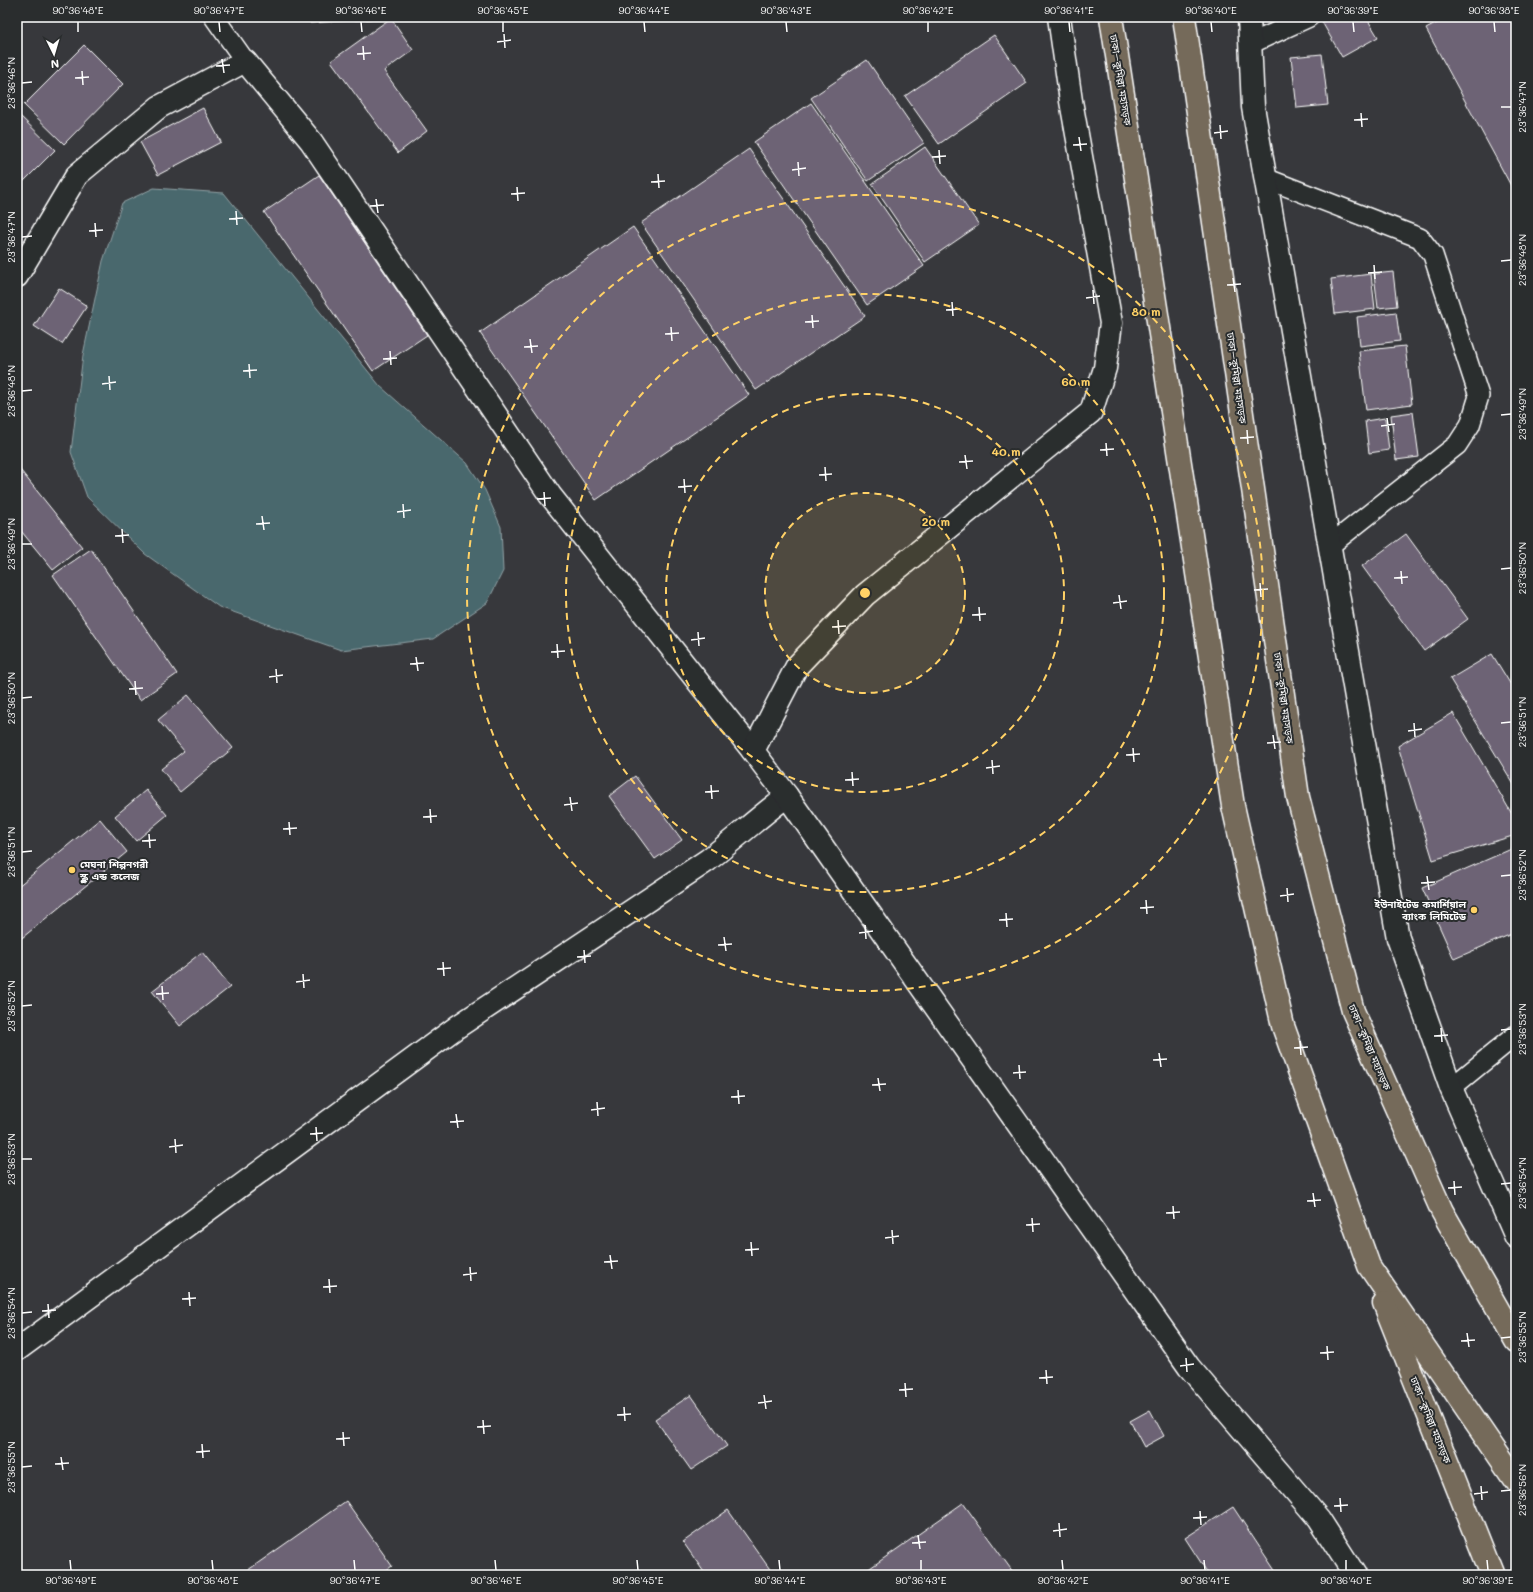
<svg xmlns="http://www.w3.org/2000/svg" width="1533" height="1592" font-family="Mali,'Noto Sans Bengali',sans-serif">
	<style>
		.water { fill: #4a676d; stroke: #92a4a7 }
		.building { fill: #6d6474; stroke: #fff }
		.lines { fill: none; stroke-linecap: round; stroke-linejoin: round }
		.lane-casing { stroke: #fff; stroke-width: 22 }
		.street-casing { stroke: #fff; stroke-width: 25 }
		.secondary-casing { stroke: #fff; stroke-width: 25 }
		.highway-casing { stroke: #fff; stroke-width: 25 }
		.lane { stroke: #2a2d2e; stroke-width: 19 }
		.street { stroke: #2a2d2e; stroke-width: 22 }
		.secondary { stroke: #2a2d2e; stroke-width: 22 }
		.highway { stroke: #746a5a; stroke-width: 22 }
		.ticks { fill: none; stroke: #fff; stroke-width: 1.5 }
		.ring { fill: none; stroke: #ffd166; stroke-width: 2; stroke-dasharray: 7 5 }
		.poi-dot { fill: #ffd166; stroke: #2a2d2e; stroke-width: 1.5 }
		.labels { text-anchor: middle; stroke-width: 4; stroke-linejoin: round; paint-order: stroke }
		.street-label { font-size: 10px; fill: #fff; stroke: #2a2d2e }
		.poi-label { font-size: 10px; font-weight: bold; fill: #fff; stroke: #2a2d2e; text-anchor: start }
		.centre { fill: #ffd166; stroke: #2a2d2e; stroke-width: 2 }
		.ring-label { font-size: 12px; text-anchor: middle; font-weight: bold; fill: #ffd166; stroke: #2a2d2e; stroke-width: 4; stroke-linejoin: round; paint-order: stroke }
		.neatline { fill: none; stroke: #fff; stroke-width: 1.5 }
		.ticks-label { font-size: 10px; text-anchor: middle; fill: #fff }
	</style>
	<rect width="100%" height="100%" fill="#37383c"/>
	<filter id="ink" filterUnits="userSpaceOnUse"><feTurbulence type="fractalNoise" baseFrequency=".025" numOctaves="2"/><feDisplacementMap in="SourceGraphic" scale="8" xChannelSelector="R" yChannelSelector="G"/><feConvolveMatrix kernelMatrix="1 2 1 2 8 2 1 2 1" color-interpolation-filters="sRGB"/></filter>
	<g filter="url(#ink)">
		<polygon class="water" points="154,188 224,193 380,386 467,463 485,490 501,527 503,571 487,603 433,639 341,650 219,607 145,554 87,497 71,452 83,355 103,261 122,203"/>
		<g class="building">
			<polygon points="310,17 371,17 371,19 310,23"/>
			<polygon points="1331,17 1366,17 1378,37 1342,57 1322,22"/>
			<polygon points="1448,17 1516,17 1516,195 1426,29"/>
			<polygon points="391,18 413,50 384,71 427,131 398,153 331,61"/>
			<polygon points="994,35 1027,83 939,144 905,96"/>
			<polygon points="84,45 123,84 64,144 24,105"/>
			<polygon points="1322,54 1328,105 1297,108 1291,57"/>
			<polygon points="867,60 924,143 868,181 811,98"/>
			<polygon points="811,103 924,266 867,305 754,142"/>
			<polygon points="203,108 221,142 158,175 140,142"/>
			<polygon points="17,113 55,150 17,188"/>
			<polygon points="925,147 979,225 925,262 872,184"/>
			<polygon points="749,149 865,316 756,390 641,223"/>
			<polygon points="319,175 427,335 373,371 264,212"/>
			<polygon points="633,227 749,395 596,500 480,333"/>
			<polygon points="1393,272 1397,306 1378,308 1374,274"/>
			<polygon points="1371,274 1375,309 1335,314 1331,279"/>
			<polygon points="59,288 87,306 62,344 34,326"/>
			<polygon points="1396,312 1400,341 1360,346 1357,317"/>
			<polygon points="1405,346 1412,404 1366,410 1359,351"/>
			<polygon points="1413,412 1419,457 1396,460 1391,415"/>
			<polygon points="1385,418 1389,450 1369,453 1365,421"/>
			<polygon points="17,466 82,547 53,570 17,526"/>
			<polygon points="1406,534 1468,619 1424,651 1362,566"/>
			<polygon points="91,549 177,674 140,700 53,575"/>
			<polygon points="1492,654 1516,693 1516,788 1450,679"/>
			<polygon points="188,695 233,748 180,792 161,769 184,751 158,720"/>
			<polygon points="1453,713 1516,821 1516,835 1433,860 1398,746"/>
			<polygon points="635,776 682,840 655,859 609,796"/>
			<polygon points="146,790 167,815 136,841 115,816"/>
			<polygon points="100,819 127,852 17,942 17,887"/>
			<polygon points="1516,847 1516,932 1454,959 1422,888"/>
			<polygon points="202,952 230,987 180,1026 152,991"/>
			<polygon points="691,1395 727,1446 691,1470 655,1419"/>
			<polygon points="1150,1410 1164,1436 1144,1447 1130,1421"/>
			<polygon points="346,1501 392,1566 380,1575 241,1575"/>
			<polygon points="963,1503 1013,1572 1008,1575 860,1575"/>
			<polygon points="1233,1507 1278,1575 1209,1575 1185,1538"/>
			<polygon points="728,1510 774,1575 706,1575 683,1542"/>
		</g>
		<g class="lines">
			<defs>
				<g id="lane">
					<polyline points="214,17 245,61"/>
					<polyline points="1250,44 1309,17"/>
					<polyline points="1265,178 1420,238 1433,255 1479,396 1470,425 1457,445 1329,546"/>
					<polyline points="1451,1088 1516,1035"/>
				</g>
				<g id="street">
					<polyline points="17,276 77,175 159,107 245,61 311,141 550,495 753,751"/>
					<path d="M17,1350L457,1027L708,860C735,839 760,816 787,796"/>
				</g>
				<g id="secondary">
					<polyline points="1059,17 1071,101 1111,323 1105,368 1091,412 865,595 797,666 753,751 787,796 1189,1367 1319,1519 1355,1575"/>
					<polyline points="1249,17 1253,107 1398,938 1451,1088 1516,1237"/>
				</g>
				<g id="highway">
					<polyline points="1111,17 1233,806 1283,1026 1369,1266 1516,1481"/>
					<polyline points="1184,17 1298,797 1353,1011 1442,1211 1516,1341"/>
					<polyline points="1384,1303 1492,1575"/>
				</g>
			</defs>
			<use href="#lane" class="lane-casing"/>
			<use href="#street" class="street-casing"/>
			<use href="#secondary" class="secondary-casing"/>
			<use href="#highway" class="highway-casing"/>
			<use href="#lane" class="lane"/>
			<use href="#street" class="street"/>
			<use href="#secondary" class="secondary"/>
			<use href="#highway" class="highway"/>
		</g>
	</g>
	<path class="ticks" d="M78,22V32M219,22L220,32M361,22L362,32M503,22V32M644,22L645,32M786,22L787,32M928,22V32M1069,22L1070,32M1211,22L1212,32M1353,22L1354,32M1494,22L1495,32M504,34L505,48M497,42L511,40M363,46L364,60M357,54L371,53M222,59L224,73M216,66L230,65M82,71L83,85M75,78L89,77M22,83L32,82M1501,107H1511M1361,113L1362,127M1354,120L1368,119M1220,125L1221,139M1214,133L1228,131M1079,137L1081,151M1073,145L1087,144M939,150L940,164M932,157L946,156M798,162L799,176M792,170L806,168M658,174L659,188M651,182L665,181M517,187L518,201M511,194L525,193M376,199L378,213M370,206L384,205M236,211L237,225M229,219L243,218M95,223L96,237M89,231L103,230M22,237L32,236M1501,261L1511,260M1374,265L1375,279M1368,273L1382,272M1233,278L1235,292M1227,285L1241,284M1093,290L1094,304M1086,298L1100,296M952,302L953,316M946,310L960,309M812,315L813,328M805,322L819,321M671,327L672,341M665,334L679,333M530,339L532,353M524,347L538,346M390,351L391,365M383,359L397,358M249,364L250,378M243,371L257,370M109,376L110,390M102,384L116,382M22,391L32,390M1501,415L1511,414M1387,418L1389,432M1381,426L1395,424M1247,430L1248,444M1240,438L1254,437M1106,443L1107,456M1100,450L1114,449M965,455L967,469M959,462L973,461M825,467L826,481M819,475L832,474M684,479L685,493M678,487L692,486M544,492L545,506M537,499L551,498M403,504L404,518M397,512L411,510M262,516L264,530M256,524L270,523M122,529L123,543M115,536L129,535M22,544H32M1501,569L1511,568M1401,571L1402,584M1394,578L1408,577M1260,583L1261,597M1254,590L1268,589M1119,595L1121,609M1113,603L1127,601M979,607L980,621M972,615L986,614M838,620L839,634M832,627L846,626M698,632L699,646M691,640L705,638M557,644L558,658M551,652L565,651M416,657L418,671M410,664L424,663M276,669L277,683M269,677L283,675M135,681L136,695M129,689L143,688M22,698L32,697M1414,723L1415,737M1501,723L1511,722M1408,731L1422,729M1273,735L1275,749M1267,743L1281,742M1133,748L1134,762M1126,755L1140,754M992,760L993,774M986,768L1000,766M852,772L853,786M845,780L859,779M711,785L712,799M705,792L719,791M570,797L572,811M564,805L578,803M430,809L431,823M423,817L437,816M289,822L290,835M283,829L297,828M149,834L150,848M142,841L156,840M22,852L32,851M1427,876L1429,890M1501,876L1511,875M1421,883L1435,882M1287,888L1288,902M1280,896L1294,894M1146,900L1147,914M1140,908L1154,907M1006,913L1007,927M999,920L1013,919M865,925L866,939M859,933L873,931M724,937L726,951M718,945L732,944M584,950L585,963M577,957L591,956M443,962L444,976M437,969L451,968M303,974L304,988M296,982L310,980M162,986L163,1000M156,994L169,993M22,1006L32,1005M1441,1028L1442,1042M1501,1030L1511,1029M1434,1036L1448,1035M1300,1041L1301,1055M1294,1048L1308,1047M1159,1053L1161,1067M1153,1060L1167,1059M1019,1065L1020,1079M1013,1073L1026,1072M878,1078L880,1091M872,1085L886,1084M738,1090L739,1104M731,1097L745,1096M597,1102L598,1116M591,1110L605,1108M456,1114L458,1128M450,1122L464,1121M316,1127L317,1141M310,1134L323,1133M175,1139L176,1153M169,1147L183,1145M22,1159H32M1454,1181L1455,1195M1501,1184L1511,1183M1448,1188L1462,1187M1313,1193L1315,1207M1307,1201L1321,1200M1173,1206L1174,1219M1166,1213L1180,1212M1032,1218L1033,1232M1026,1225L1040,1224M892,1230L893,1244M885,1238L899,1236M751,1242L752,1256M745,1250L759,1249M610,1255L612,1269M604,1262L618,1261M470,1267L471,1281M463,1275L477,1273M329,1279L330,1293M323,1287L337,1286M189,1292L190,1306M182,1299L196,1298M48,1304L49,1318M42,1311L56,1310M22,1313L32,1312M1467,1333L1469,1347M1501,1338L1511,1337M1461,1341L1475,1340M1327,1346L1328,1360M1320,1353L1334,1352M1186,1358L1187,1372M1180,1366L1194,1364M1046,1370L1047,1384M1039,1378L1053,1377M905,1383L906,1397M899,1390L913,1389M764,1395L766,1409M758,1403L772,1401M624,1407L625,1421M617,1415L631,1414M483,1420L484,1434M477,1427L491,1426M343,1432L344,1446M336,1439L350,1438M202,1444L203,1458M196,1452L210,1451M61,1457L63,1470M55,1464L69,1463M22,1467L32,1466M1481,1486L1482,1500M1501,1491L1511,1490M1474,1494L1488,1492M1340,1498L1341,1512M1334,1506L1348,1505M1200,1511L1201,1525M1193,1518L1207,1517M1059,1523L1060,1537M1053,1531L1067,1529M918,1535L920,1549M912,1543L926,1542M70,1560L71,1570M212,1560L213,1570M354,1560L355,1570M495,1560L496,1570M637,1560L638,1570M779,1560L780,1570M921,1560V1570M1062,1560L1063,1570M1204,1560L1205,1570M1346,1560V1570M1487,1560L1488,1570"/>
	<circle cx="865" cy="593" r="100" fill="#ffd166" fill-opacity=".12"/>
	<g class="ring">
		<circle cx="865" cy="593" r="100"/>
		<circle cx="865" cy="593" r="199"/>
		<circle cx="865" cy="593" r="299"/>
		<circle cx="865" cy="593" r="398"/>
	</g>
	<g class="poi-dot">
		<circle cx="72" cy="870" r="4"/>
		<circle cx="1474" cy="910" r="4"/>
	</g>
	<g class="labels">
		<g class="street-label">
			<text transform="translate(1121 80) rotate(81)" y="4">ঢাকা–কুমিল্লা মহাসড়ক</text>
			<text transform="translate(1237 378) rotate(82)" y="4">ঢাকা–কুমিল্লা মহাসড়ক</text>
			<text transform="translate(1284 698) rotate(82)" y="4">ঢাকা–কুমিল্লা মহাসড়ক</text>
			<text transform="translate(1370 1047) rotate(67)" y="4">ঢাকা–কুমিল্লা মহাসড়ক</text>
			<text transform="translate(1431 1420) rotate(68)" y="4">ঢাকা–কুমিল্লা মহাসড়ক</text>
		</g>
		<g class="poi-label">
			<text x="80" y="868">মেঘনা শিল্পনগরী<tspan x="80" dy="12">স্কুল এন্ড কলেজ</tspan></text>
			<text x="1466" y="908" text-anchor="end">ইউনাইটেড কমার্শিয়াল<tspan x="1466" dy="12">ব্যাংক লিমিটেড</tspan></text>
		</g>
	</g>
	<circle cx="865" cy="593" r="6" class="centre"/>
	<g class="ring-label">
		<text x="1146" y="316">80 m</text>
		<text x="1076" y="386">60 m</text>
		<text x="1006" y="456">40 m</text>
		<text x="936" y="526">20 m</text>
	</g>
	<rect width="1533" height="1592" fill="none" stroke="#2a2d2e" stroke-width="44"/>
	<g transform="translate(54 54) rotate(175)" stroke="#2a2d2e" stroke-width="3" paint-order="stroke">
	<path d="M0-3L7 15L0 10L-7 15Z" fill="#ffffff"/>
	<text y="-6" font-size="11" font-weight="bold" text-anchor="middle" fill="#ffffff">N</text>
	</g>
	<rect x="22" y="22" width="1489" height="1548" class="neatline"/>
	<g class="ticks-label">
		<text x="78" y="14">90°36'48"E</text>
		<text x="219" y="14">90°36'47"E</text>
		<text x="361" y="14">90°36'46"E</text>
		<text x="503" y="14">90°36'45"E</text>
		<text x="644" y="14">90°36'44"E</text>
		<text x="786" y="14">90°36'43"E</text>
		<text x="928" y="14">90°36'42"E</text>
		<text x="1069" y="14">90°36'41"E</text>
		<text x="1211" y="14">90°36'40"E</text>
		<text x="1353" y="14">90°36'39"E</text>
		<text x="1494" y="14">90°36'38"E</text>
		<text transform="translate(11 83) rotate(-90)" y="4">23°36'46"N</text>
		<text transform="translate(1522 107) rotate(-90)" y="4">23°36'47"N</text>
		<text transform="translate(11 237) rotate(-90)" y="4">23°36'47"N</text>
		<text transform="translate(1522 260) rotate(-90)" y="4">23°36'48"N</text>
		<text transform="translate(11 391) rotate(-90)" y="4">23°36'48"N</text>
		<text transform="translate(1522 414) rotate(-90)" y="4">23°36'49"N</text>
		<text transform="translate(11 544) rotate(-90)" y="4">23°36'49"N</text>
		<text transform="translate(1522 568) rotate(-90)" y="4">23°36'50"N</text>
		<text transform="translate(11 698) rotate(-90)" y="4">23°36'50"N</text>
		<text transform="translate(1522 722) rotate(-90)" y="4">23°36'51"N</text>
		<text transform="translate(11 852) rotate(-90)" y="4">23°36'51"N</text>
		<text transform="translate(1522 875) rotate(-90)" y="4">23°36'52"N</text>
		<text transform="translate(11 1006) rotate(-90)" y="4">23°36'52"N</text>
		<text transform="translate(1522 1029) rotate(-90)" y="4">23°36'53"N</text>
		<text transform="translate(11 1159) rotate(-90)" y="4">23°36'53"N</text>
		<text transform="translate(1522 1183) rotate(-90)" y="4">23°36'54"N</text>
		<text transform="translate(11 1313) rotate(-90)" y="4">23°36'54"N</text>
		<text transform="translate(1522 1337) rotate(-90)" y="4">23°36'55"N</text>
		<text transform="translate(11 1467) rotate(-90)" y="4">23°36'55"N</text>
		<text transform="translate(1522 1490) rotate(-90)" y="4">23°36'56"N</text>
		<text x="71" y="1584">90°36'49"E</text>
		<text x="213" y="1584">90°36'48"E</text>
		<text x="355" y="1584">90°36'47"E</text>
		<text x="496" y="1584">90°36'46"E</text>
		<text x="638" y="1584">90°36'45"E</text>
		<text x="780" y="1584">90°36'44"E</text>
		<text x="921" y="1584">90°36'43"E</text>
		<text x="1063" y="1584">90°36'42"E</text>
		<text x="1205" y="1584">90°36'41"E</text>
		<text x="1346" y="1584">90°36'40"E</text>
		<text x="1488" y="1584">90°36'39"E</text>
	</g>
</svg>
